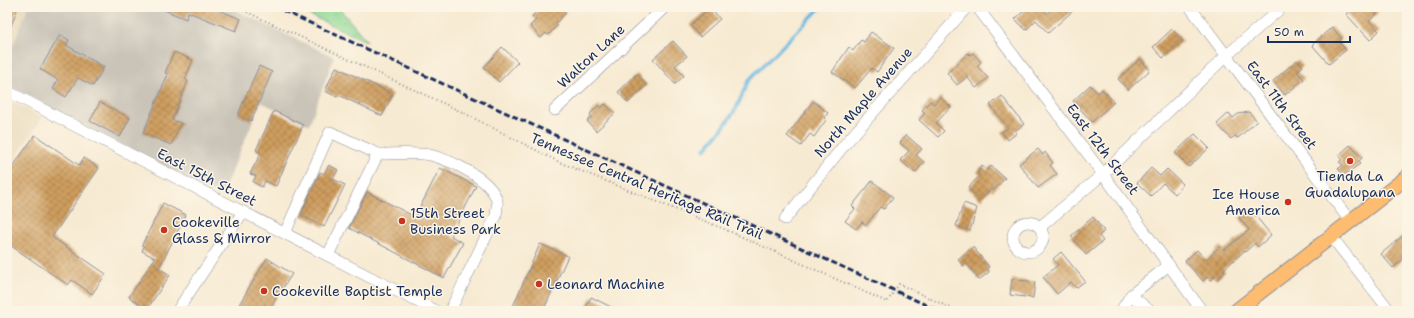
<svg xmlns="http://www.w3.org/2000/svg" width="1414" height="318" font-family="'Shantell Sans',sans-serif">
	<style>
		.built { fill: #e8d9ba }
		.industrial { fill: #c9c3b8 }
		.park { fill: url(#park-crowns); stroke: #56847a }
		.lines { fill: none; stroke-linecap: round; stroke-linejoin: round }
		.stream { stroke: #65b7e1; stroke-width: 3.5 }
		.building { fill: url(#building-cross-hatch) }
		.minor-casing { stroke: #898c98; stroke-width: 12 }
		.major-casing { stroke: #898c98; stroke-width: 16 }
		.path { stroke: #898c98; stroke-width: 2; stroke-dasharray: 1 3; stroke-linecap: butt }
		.minor { stroke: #fff; stroke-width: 11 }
		.major { stroke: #fdbc70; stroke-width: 14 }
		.rail { stroke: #1b2f5e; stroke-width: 3; stroke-dasharray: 6 3; stroke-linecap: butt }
		.poi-dot { fill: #c8321e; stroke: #fcf5e5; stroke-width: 1.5 }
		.labels { text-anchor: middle; stroke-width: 3; stroke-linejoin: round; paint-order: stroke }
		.street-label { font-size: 14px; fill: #1b2f5e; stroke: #fcf5e5 }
		.poi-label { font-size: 14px; fill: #1b2f5e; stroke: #fcf5e5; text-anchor: start }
	</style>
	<defs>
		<pattern id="park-crowns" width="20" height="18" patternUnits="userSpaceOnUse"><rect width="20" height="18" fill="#90da96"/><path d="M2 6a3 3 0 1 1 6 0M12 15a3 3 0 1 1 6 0" fill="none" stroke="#7cbb84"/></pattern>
		<pattern id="building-cross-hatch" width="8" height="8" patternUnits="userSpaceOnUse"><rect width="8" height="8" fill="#cf9e5e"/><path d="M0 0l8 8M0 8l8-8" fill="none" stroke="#a78151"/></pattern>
	</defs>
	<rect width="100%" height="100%" fill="#fcf5e5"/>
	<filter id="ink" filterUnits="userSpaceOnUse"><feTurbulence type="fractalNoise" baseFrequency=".025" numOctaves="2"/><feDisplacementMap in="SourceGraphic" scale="8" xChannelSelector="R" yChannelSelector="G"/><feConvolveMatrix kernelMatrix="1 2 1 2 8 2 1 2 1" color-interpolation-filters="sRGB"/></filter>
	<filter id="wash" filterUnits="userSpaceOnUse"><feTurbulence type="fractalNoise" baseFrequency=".012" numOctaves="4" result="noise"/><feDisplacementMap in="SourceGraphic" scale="16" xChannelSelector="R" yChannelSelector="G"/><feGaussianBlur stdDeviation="0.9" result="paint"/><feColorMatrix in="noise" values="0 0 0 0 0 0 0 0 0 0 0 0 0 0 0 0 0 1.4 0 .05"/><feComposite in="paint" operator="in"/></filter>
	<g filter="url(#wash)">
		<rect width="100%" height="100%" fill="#f7ead2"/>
		<g class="built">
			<polygon points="7,7 28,7 7,60"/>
			<polygon points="7,99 42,118 7,171"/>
		</g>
		<polygon class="industrial" points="28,7 229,7 334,57 309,125 261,102 221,196 7,85 7,60"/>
		<polygon class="park" points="292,7 338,7 368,42"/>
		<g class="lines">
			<polyline class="stream" points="705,149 722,129 736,109 748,81 821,7"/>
		</g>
		<g id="blocks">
			<g class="building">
				<polygon points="7,7 18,7 8,34 7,34"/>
				<polygon points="157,7 211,7 241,19 236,31 188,12 186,19"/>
				<polygon points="542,7 561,7 566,13 556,23 558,25 548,35 546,33 541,38 530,26 536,20 532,16"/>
				<polygon points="1028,7 1041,7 1047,13 1054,7 1077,7 1048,33 1036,20 1026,30 1015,19"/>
				<polygon points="1354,7 1373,7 1378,13 1369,21 1379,31 1370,40 1346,14"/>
				<polygon points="710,8 720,19 700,37 690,25"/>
				<polygon points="1332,27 1342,39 1339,42 1346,50 1329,64 1312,45"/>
				<polygon points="1172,29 1183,41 1163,58 1153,47"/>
				<polygon points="871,32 894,48 877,72 872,68 855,88 832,72 849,47 853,51 861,40 864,42"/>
				<polygon points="60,35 69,40 66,45 104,67 93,86 78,78 66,97 53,89 58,80 40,69"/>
				<polygon points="673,41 687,56 675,66 684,76 675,84 653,59"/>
				<polygon points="502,47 518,62 499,82 484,67"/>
				<polygon points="174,52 193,60 185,79 188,81 172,120 181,123 171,145 143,133 168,74 165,73"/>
				<polygon points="968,53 970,55 973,53 981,62 977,66 988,78 976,88 967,77 957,85 947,73"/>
				<polygon points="1140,59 1150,70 1128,90 1118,79"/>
				<polygon points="1297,60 1303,66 1297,72 1304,79 1285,95 1273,81"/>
				<polygon points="259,66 272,72 251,121 238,115"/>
				<polygon points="336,67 393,94 382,116 339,95 337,97 325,91"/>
				<polygon points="637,74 647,85 628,103 618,92"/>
				<polygon points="1090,85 1098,93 1102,89 1114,102 1092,122 1073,101"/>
				<polygon points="1002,96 1024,124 1015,131 1017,133 1008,140 1002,132 1008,128 990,105"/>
				<polygon points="940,97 951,107 936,123 944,131 938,137 919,120 925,113 922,110 930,101 934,104"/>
				<polygon points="813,101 828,113 824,118 826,120 814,137 810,134 801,146 787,136"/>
				<polygon points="100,102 130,118 120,137 90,121"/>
				<polygon points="605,104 615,113 596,131 587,121 592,117 590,114 599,105 601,108"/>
				<polygon points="274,111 303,125 276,186 265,181 262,187 253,182 256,176 250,174 261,153 256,150"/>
				<polygon points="1249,112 1257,121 1238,138 1235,136 1231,139 1217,124 1229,113 1233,118 1238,114"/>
				<polygon points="1195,134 1209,148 1189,167 1175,153"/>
				<polygon points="35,135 79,165 84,158 99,168 52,237 106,274 92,294 72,280 68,285 7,243 7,175"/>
				<polygon points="906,135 922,149 916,155 924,162 915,173 900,160 909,151 900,143"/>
				<polygon points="1350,145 1362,158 1358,162 1360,164 1344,175 1338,169 1343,165 1339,162 1342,160 1338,156"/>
				<polygon points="1038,149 1043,155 1045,152 1053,163 1050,165 1057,174 1038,188 1019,164"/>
				<polygon points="329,165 338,170 333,179 345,185 324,227 301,215 320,172 324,174"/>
				<polygon points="982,166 987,170 991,166 1005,178 993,191 991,189 981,200 968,188 980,175 977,172"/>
				<polygon points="440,168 476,186 451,236 463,243 444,278 349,228 367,192 415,217"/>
				<polygon points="1151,168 1160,176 1167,169 1183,184 1175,194 1163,183 1151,196 1137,183"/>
				<polygon points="872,181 893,197 884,209 880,207 866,225 862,222 856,229 845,221 855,209 852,206"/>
				<polygon points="163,203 186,215 159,268 170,275 147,309 129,297 155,258 142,251 144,246 142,245"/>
				<polygon points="964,203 977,208 970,231 956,226"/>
				<polygon points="1250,209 1271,235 1258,247 1255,243 1245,252 1244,251 1223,270 1225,272 1216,280 1214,276 1210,280 1207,277 1203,281 1185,261 1197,250 1206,260 1220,246 1224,250 1249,230 1239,218"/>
				<polygon points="1093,217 1104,231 1099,236 1103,241 1086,255 1071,236"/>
				<polygon points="1407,232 1407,256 1393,268 1381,254"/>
				<polygon points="540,244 568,256 543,311 511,311"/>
				<polygon points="973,247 989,267 987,268 989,272 979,280 966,263 963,266 958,259"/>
				<polygon points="1061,252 1085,281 1076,288 1071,282 1057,294 1043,277 1058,265 1053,259"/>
				<polygon points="267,258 292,274 268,311 242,311 237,308"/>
				<polygon points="1012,279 1035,282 1033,298 1010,295"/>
				<polygon points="591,297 619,311 584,311"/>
			</g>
		</g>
	</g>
	<g filter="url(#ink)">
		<use href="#blocks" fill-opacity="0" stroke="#898c98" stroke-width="1"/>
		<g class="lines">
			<defs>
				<g id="minor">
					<polyline points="977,7 1103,174 1202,311"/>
					<polyline points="1190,7 1350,221"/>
					<polyline points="7,91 436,311"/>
					<polyline points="555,110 665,7"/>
					<path d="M378,154C395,154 414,152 430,155C450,160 492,179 497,201C498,205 496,212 496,216L450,311"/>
					<polyline points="785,219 845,144 967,7"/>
					<circle cx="1028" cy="237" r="15"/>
					<polyline points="1040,227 1103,174 1226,56 1282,7"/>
					<polyline points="285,233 330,132 378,154 328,255"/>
					<polyline points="1331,236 1390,311"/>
					<polyline points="177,311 243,212"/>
					<polyline points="1121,311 1131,295"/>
					<polyline points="1150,311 1131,295 1169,265"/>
				</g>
				<polyline id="major" points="1236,311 1407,177"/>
			</defs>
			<use href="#minor" class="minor-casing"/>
			<use href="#major" class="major-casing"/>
			<polyline class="path" points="236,7 462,112 559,162 729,231 887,302 899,284 957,311"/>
			<use href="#minor" class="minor"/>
			<use href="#major" class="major"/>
			<polyline class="rail" points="275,7 939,311"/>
		</g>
	</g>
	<g class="poi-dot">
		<circle cx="1350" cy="161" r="4"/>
		<circle cx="1288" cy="202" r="4"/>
		<circle cx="402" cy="221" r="4"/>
		<circle cx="164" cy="230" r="4"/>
		<circle cx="539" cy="284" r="4"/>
		<circle cx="264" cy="291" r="4"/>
	</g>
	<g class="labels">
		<g class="street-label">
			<text transform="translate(591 56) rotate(-43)" y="5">Walton Lane</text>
			<text transform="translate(863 102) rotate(-49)" y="5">North Maple Avenue</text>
			<text transform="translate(1282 105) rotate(53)" y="5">East 11th Street</text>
			<text transform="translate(1103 149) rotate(53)" y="5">East 12th Street</text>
			<text transform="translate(207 177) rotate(27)" y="5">East 15th Street</text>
			<text transform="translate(647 186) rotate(23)" y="5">Tennessee Central Heritage Rail Trail</text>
		</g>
		<g class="poi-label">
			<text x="1350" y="181" text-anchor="middle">Tienda La<tspan x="1350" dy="16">Guadalupana</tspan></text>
			<text x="1280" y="199" text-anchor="end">Ice House<tspan x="1280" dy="16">America</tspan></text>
			<text x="410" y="218">15th Street<tspan x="410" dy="16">Business Park</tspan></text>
			<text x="172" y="227">Cookeville<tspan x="172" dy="16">Glass &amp; Mirror</tspan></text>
			<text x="547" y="289">Leonard Machine</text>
			<text x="272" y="296">Cookeville Baptist Temple</text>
		</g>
	</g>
	<rect width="1414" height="318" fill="none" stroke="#fcf5e5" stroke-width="24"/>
	<path d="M1268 36v6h82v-6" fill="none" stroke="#1b2f5e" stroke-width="2"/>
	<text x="1274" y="36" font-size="12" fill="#1b2f5e" stroke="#fcf5e5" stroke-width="3" paint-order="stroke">50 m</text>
</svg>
